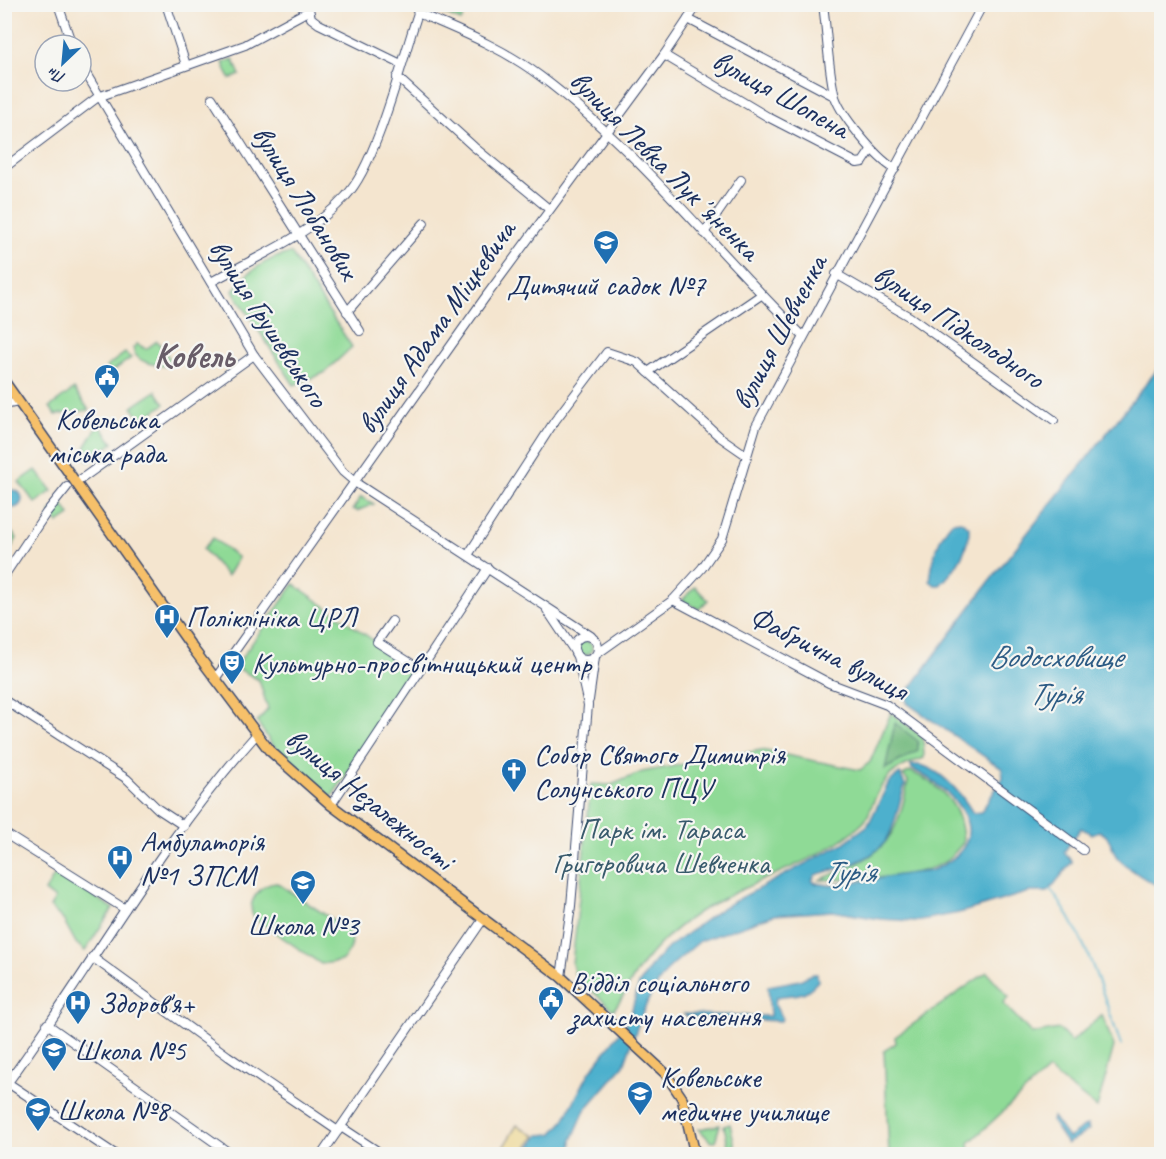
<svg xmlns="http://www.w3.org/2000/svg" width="1166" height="1159" font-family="Caveat,sans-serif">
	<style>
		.green { fill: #8fda96; stroke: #55847a; stroke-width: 1.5 }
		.forest { fill: #73ba7f; stroke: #47746e; stroke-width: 1.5 }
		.sand { fill: #eeda9e; stroke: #84847e; stroke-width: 1.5 }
		.water { fill: #4eb0cd; stroke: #347096; stroke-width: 1.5 }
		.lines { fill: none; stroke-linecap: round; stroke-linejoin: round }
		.stream { stroke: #4eb0cd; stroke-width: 2 }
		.minor-casing { stroke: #3c4a6f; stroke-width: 10 }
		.major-casing { stroke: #3c4a6f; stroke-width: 12 }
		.minor { stroke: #fff; stroke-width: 8 }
		.major { stroke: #f6c06b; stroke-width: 9 }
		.labels { text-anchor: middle; stroke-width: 4.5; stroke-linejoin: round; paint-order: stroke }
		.street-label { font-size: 30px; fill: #1b2f5e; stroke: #f6f6f2 }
		.poi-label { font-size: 30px; fill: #1b2f5e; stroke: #f6f6f2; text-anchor: start }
		.park-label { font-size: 30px; fill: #385a6c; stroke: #f6f6f2 }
		.water-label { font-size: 32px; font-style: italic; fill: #2d5c85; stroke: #f6f6f2 }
		.district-label { font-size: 36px; font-weight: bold; fill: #685d69; stroke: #f6f6f2 }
	</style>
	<rect width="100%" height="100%" fill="#f6f6f2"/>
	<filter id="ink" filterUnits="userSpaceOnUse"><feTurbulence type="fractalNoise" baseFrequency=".0167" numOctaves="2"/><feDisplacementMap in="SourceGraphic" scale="12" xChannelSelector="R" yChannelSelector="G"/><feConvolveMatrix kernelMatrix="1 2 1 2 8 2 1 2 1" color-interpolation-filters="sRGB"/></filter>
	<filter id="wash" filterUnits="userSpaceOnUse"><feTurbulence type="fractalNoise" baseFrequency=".008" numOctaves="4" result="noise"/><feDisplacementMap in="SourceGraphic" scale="24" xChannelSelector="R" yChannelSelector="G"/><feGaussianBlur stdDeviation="1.35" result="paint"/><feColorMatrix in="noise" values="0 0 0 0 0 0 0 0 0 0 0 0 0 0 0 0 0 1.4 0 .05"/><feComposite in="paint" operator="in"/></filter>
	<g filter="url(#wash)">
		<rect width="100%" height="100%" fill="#f4e5cf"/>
		<g class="green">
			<polygon points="423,5 469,5 461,21"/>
			<polygon points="233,59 240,75 230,79 223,63"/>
			<path d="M291,253L352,347L324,373L294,385L233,291C246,271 268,258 291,253Z"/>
			<path d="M157,341L170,359L167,366C154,365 135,363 133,348L137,344L146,349Z"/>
			<polygon points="125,353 131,358 110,373 106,367"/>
			<polygon points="74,389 89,410 55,415 50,407"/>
			<polygon points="156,391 165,404 141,420 132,407"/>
			<polygon points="99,424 113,443 89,461 82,453"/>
			<polygon points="36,470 52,491 35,503 19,482"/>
			<polygon points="361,497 374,504 357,511 353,509"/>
			<polygon points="62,503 70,515 58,523 50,512"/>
			<polygon points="5,525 17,538 5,559"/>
			<polygon points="213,538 238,558 227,576 203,549"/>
			<polygon points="294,584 415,670 331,798 271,743 257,722 268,709 259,680 235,667"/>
			<polygon points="695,587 708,600 699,609 682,600"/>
			<circle cx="585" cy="648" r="7"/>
			<path d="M891,713L923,738L924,758C895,768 885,774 873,803C870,810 868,819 863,823C821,863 749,880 699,912C672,930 647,955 630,983C624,993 622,1001 613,1010L575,975L572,964L591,784L611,785L642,772L761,750L860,770L870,762Z"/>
			<path d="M910,771C942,786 963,806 963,843C958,849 952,856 947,860C920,880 852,879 819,880C880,855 895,849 908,781L903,775Z"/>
			<polygon points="56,873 113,908 85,951 76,943 64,921 50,907 55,899 45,891"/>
			<path d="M277,883L347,929C356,941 351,952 341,961L321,964L254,918C245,902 261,883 277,883Z"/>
			<polygon points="987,972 1009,997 1003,1003 1032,1034 1059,1029 1071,1042 1102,1015 1114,1046 1097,1108 1048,1070 969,1143 970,1152 966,1154 889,1154 884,1051 896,1043 895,1037"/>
			<polygon points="730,1124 737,1154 730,1154 724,1126"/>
			<polygon points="720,1125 715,1141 711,1142 699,1129"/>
		</g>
		<polygon class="forest" points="895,723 918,741 918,751 885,769"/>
		<polygon class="sand" points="517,1125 536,1136 521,1154 499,1154"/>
		<g class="water">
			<path d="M1161,365V886C1152,885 1119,863 1115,854C1110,843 1111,837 1099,831L1092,834L1081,828L1064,852L1072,862L1048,892H1029L959,913L915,921L880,919L832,911L774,915L700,941L670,967L653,990L642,1014L624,1065L585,1110L572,1140L571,1154H525L539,1135L552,1134L563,1122L589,1073L629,1020L639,984L654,962L670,946L722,908L842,844L868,825L889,782L900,774L905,785C899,801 897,820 889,835C877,861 839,868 815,875L812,881C823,888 841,883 853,882C871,881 889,876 907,874C916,872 927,873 935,869C1001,839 955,790 912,769L911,765C936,762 961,793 973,813L981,812L1003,778L1002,769L907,703L906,694L998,570Z"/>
			<circle cx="13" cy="499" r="9"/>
			<path d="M961,521L969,527C970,548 955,571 940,585H935L930,581C932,560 938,537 952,522Z"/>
			<path d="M811,974H817L818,981C802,999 796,993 776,997L775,1005L782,1018L781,1021L688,1017L684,1014L770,1016L768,986L800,980Z"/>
			<polygon points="1053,1117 1068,1138 1087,1125 1089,1130 1067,1144 1052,1122"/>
		</g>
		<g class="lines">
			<path class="stream" d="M1050,889C1086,934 1102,992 1121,1045"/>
		</g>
	</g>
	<g filter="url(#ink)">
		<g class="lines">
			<defs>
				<g id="minor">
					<polyline points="58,4 72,45"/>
					<polyline points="166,4 186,65"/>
					<polyline points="308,4 311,18 319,24 401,64"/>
					<path d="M823,4C827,34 828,65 834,93C838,113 877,159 895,169"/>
					<path d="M418,13C460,31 503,48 540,76C639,150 715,250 803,336"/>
					<polyline points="688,19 834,96"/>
					<polyline points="664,55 768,117 857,163 863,162 871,150"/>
					<polyline points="81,65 254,355 343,472 356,483 591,636"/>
					<polyline points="397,77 474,147 549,209"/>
					<polyline points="212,98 360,331"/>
					<polyline points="4,168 98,97 245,45 308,11"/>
					<polyline points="704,233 741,180"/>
					<polyline points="836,274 910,317 1054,420"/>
					<path d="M211,282C256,257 311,235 346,196C377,163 402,60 418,13L414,4"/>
					<polyline points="347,312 424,223"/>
					<polyline points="648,372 761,295"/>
					<polyline points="4,405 18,402"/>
					<polyline points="77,482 254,355"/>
					<polyline points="468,555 554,422 607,352 637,362 720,437 746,455"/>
					<polyline points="4,576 46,513 67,487"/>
					<polyline points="673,600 829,683 887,705 1083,850"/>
					<polyline points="547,610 575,652"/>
					<polyline points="392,621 377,642 420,669"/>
					<circle cx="586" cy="648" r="12"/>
					<polyline points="597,654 673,600 702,568 722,539 756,426 983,4"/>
					<polyline points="215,679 484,299 664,55 698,4"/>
					<polyline points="4,700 127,779 158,809 184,826"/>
					<polyline points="589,700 595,657"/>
					<polyline points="331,805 488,568"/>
					<polyline points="4,833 125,909"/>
					<polyline points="92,957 228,1056 338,1131"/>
					<polyline points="561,977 571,906 588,705 577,656"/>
					<polyline points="47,1024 231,1154"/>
					<polyline points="8,1083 115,1154"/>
					<path d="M4,1088C89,972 159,843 256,735"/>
					<polyline points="341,1127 376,1150"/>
					<polyline points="322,1154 484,918"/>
				</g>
				<polyline id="major" points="4,381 194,650 269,750 331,805 561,977 665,1073 682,1098 695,1154"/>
			</defs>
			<use href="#minor" class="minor-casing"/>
			<use href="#major" class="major-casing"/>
			<use href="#minor" class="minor"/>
			<use href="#major" class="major"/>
		</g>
	</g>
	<defs>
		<symbol id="school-pin" viewBox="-11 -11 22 30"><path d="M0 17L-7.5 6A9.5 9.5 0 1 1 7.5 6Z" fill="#1f6fb2" stroke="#f6f6f2"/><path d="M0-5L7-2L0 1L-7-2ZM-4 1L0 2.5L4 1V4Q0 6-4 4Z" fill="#fff"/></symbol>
		<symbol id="civic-pin" viewBox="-11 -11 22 30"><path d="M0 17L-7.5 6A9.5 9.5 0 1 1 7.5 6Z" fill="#1f6fb2" stroke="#f6f6f2"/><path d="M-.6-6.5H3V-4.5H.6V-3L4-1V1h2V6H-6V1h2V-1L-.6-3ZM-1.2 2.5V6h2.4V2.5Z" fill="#fff"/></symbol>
		<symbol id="hospital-pin" viewBox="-11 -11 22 30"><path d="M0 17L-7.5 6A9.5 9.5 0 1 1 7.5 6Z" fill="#1f6fb2" stroke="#f6f6f2"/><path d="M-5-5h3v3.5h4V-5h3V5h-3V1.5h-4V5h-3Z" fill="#fff"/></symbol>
		<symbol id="theatre-pin" viewBox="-11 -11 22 30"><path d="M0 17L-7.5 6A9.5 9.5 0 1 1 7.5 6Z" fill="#1f6fb2" stroke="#f6f6f2"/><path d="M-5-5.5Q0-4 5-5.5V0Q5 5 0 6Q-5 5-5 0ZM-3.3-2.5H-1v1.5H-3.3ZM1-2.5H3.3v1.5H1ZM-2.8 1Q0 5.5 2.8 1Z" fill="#fff"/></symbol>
		<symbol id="church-pin" viewBox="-11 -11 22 30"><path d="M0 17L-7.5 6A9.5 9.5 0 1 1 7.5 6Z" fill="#1f6fb2" stroke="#f6f6f2"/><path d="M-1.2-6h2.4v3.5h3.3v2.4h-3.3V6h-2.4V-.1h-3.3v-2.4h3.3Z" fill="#fff"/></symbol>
		<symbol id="university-pin" viewBox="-11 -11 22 30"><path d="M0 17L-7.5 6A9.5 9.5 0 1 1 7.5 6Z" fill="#1f6fb2" stroke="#f6f6f2"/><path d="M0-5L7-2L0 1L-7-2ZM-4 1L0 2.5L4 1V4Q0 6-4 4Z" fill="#fff"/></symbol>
	</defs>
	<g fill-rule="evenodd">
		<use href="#school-pin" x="591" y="228" width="30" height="40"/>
		<use href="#civic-pin" x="92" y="362" width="30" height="40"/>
		<use href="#hospital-pin" x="152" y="602" width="30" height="40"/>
		<use href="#theatre-pin" x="217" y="648" width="30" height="40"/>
		<use href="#church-pin" x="499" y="756" width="30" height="40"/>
		<use href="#hospital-pin" x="105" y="843" width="30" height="40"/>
		<use href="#school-pin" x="288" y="868" width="30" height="40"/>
		<use href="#civic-pin" x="536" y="984" width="30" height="40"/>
		<use href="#hospital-pin" x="63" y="988" width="30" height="40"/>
		<use href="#school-pin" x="39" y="1035" width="30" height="40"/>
		<use href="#university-pin" x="625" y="1079" width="30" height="40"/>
		<use href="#school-pin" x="23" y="1095" width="30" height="40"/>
	</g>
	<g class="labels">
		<g class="street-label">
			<text transform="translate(781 94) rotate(29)" y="10">вулиця Шопена</text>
			<text transform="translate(665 165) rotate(45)" y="10">вулиця Левка Лукʼяненка</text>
			<text transform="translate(306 202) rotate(58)" y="10">вулиця Лобанових</text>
			<text transform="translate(269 323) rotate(57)" y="10">вулиця Грушевського</text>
			<text transform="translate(959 326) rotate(34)" y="10">вулиця Підколодного</text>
			<text transform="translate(436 327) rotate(-55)" y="10">вулиця Адама Міцкевича</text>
			<text transform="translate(779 332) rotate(-62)" y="10">вулиця Шевченка</text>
			<text transform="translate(829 653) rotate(27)" y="10">Фабрична вулиця</text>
			<text transform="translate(370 799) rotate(39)" y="10">вулиця Незалежності</text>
		</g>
		<g class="poi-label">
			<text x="606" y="295" text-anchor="middle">Дитячий садок №7</text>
			<text x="107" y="429" text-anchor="middle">Ковельська<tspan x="107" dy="34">міська рада</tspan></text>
			<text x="186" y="627">Поліклініка ЦРЛ</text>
			<text x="252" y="673">Культурно-просвітницький центр</text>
			<text x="534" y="764">Собор Святого Димитрія<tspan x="534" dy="34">Солунського ПЦУ</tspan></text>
			<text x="140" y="851">Амбулаторія<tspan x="140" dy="34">№1 ЗПСМ</tspan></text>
			<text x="303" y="935" text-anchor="middle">Школа №3</text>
			<text x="570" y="992">Відділ соціального<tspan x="570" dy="34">захисту населення</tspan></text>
			<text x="98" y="1013">Здоров'я+</text>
			<text x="74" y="1060">Школа №5</text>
			<text x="660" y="1087">Ковельське<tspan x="660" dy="34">медичне училище</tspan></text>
			<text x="57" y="1120">Школа №8</text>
		</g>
		<g class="park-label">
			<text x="661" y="839">Парк ім. Тараса<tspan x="661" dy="34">Григоровича Шевченка</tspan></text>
		</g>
		<g class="water-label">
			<text x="1055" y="667">Водосховище<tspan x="1055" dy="37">Турія</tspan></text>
			<text x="849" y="882">Турія</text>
		</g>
		<g class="district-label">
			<text x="194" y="367">Ковель</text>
		</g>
	</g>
	<rect width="1166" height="1159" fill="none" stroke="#f6f6f2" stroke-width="24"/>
	<g transform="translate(63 63) rotate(206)"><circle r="28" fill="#f6f6f2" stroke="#9ea6b7" stroke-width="1.5"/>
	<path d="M0-4.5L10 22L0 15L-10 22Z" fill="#1f6fb2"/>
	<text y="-9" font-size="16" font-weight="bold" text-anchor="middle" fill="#1b2f5e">Пн</text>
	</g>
</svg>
